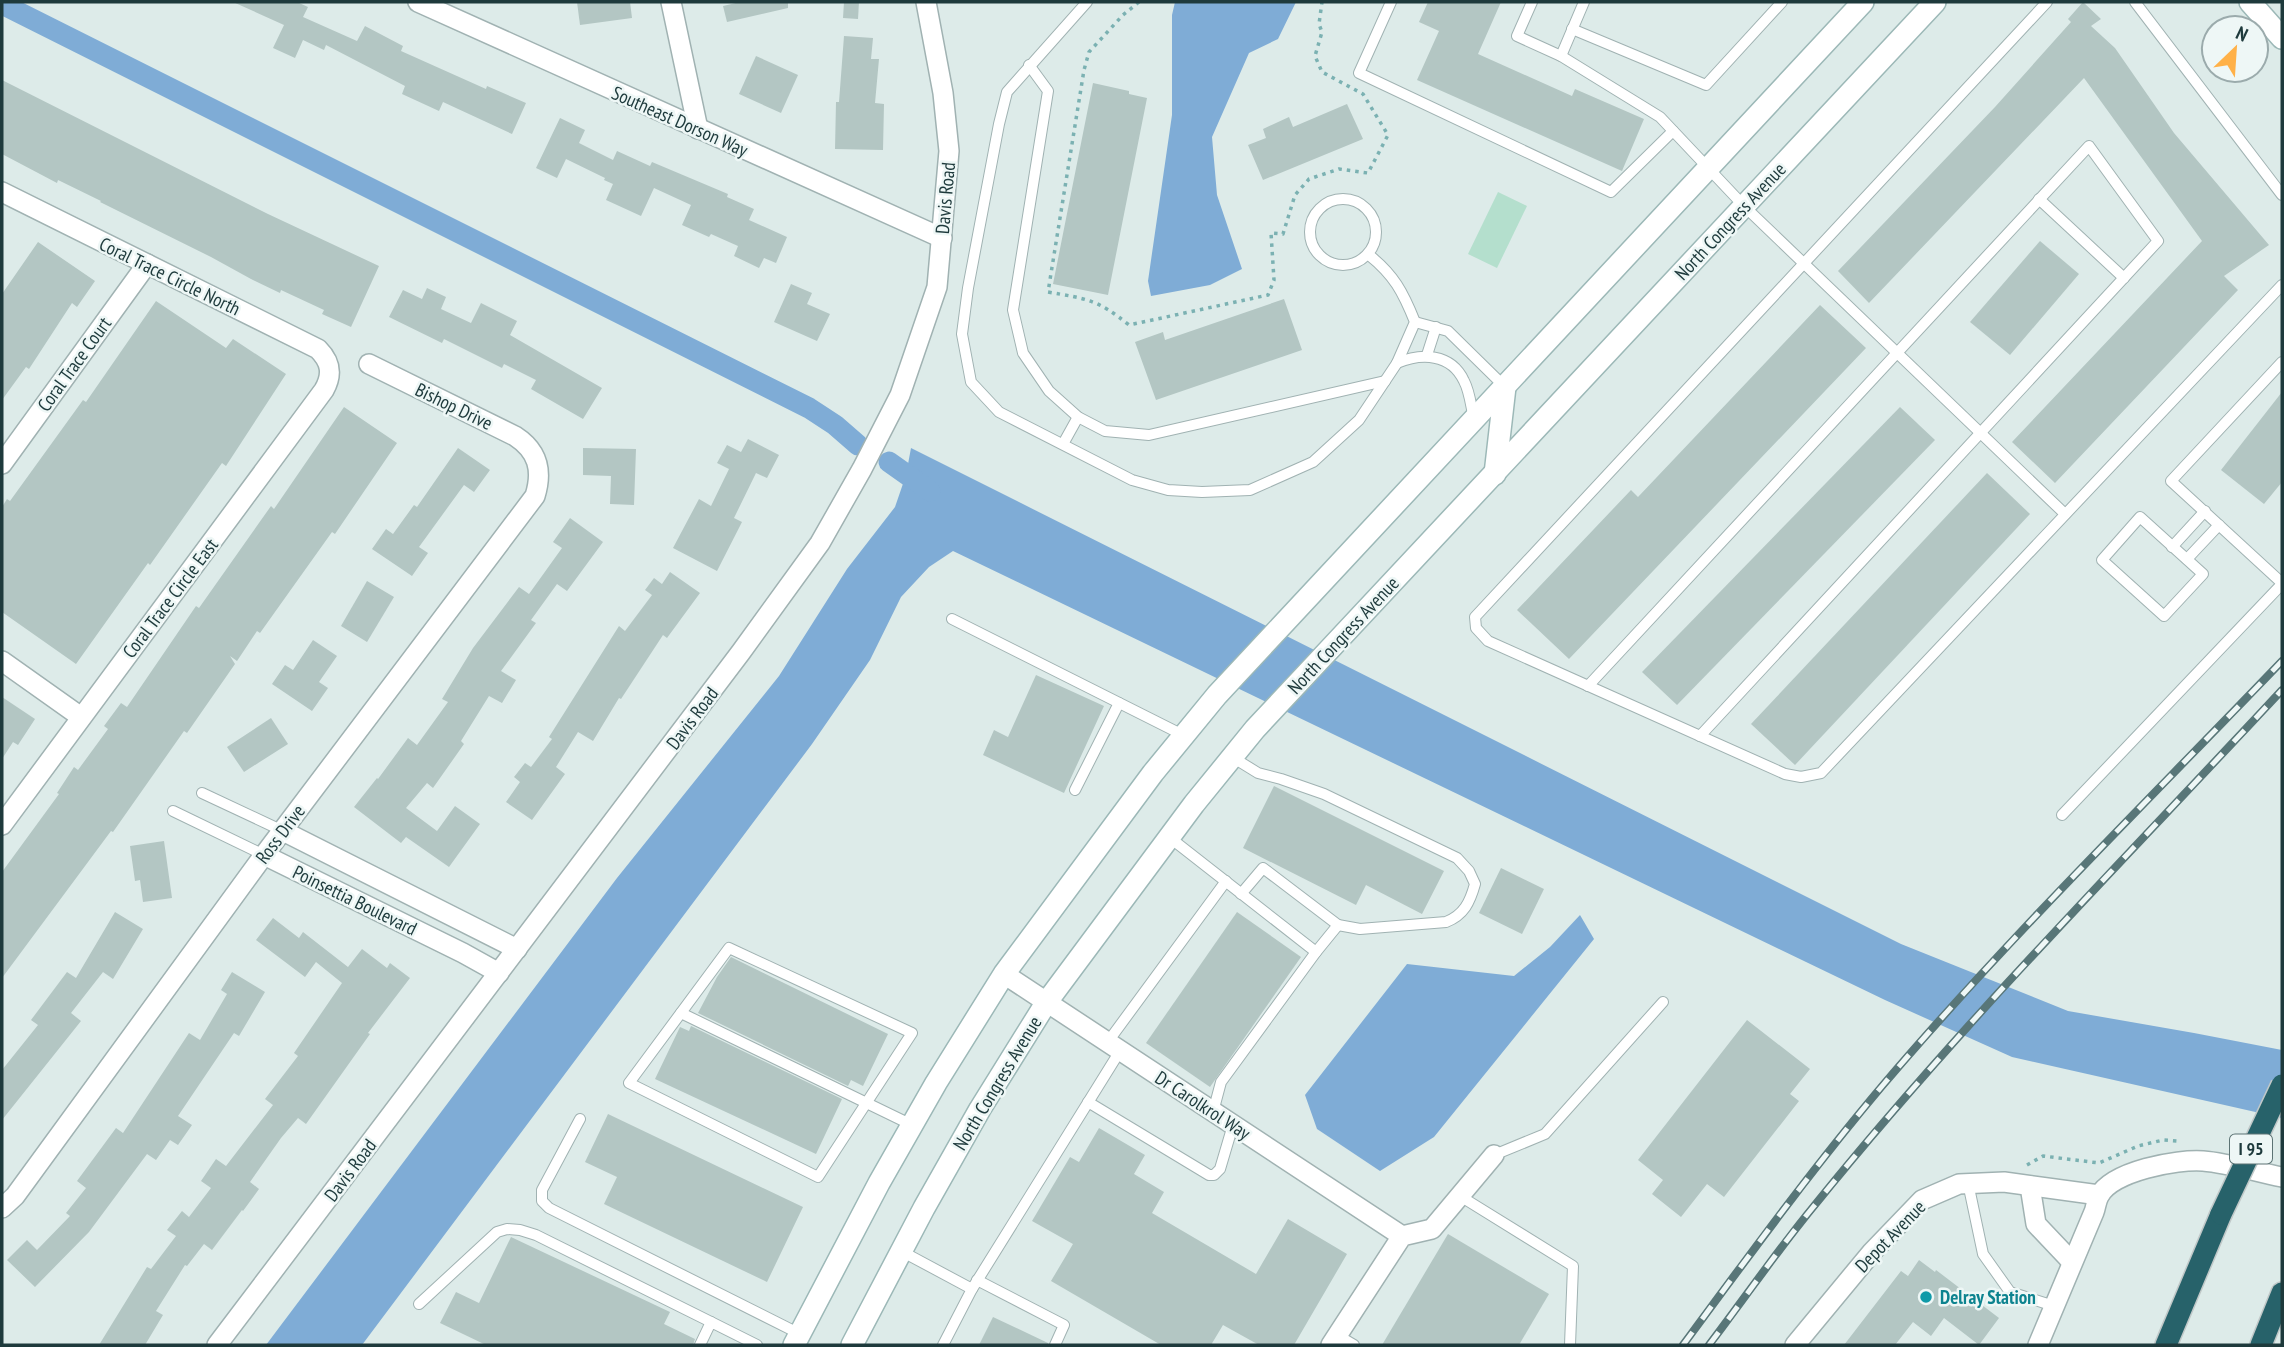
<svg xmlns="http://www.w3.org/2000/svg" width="2284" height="1347" font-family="'PT Sans Narrow',sans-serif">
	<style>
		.green { fill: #b4dfcd }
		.water { fill: #7facd6 }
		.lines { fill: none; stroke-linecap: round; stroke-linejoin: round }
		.canal { stroke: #7facd6; stroke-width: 21 }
		.building { fill: #b3c6c3 }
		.lane-casing { stroke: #a0b2b2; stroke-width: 12 }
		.street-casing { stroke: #a0b2b2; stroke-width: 22 }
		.secondary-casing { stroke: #9cb8b7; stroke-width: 24 }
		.highway-casing { stroke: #c0c8c8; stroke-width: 24 }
		.path { stroke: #7bb1b2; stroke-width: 3.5; stroke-dasharray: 3.5 5; stroke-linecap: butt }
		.lane { stroke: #fff; stroke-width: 10 }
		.street { stroke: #fff; stroke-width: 19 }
		.secondary { stroke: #fff; stroke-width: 21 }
		.highway { stroke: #27626a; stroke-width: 21 }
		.rail-casing { stroke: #587678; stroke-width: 8 }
		.rail { stroke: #eef7f6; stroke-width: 5; stroke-dasharray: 16; stroke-linecap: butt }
		.highway-bridge-casing { stroke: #c0c8c8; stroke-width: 24; stroke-linecap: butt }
		.highway-bridge { stroke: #27626a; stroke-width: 21 }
		.culture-dot { fill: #0f9aa8; stroke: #eef7f6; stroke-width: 2.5 }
		.labels { text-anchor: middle; stroke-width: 5; stroke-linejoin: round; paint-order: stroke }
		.shield { fill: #eef7f6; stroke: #5c7374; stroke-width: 2 }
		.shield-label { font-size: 18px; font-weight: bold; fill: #1e3a3c }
		.street-label { font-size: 19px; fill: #1e3a3c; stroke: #eef7f6 }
		.culture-label { font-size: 19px; font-weight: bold; fill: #0d838f; stroke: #eef7f6; text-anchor: start }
	</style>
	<rect width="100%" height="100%" fill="#ddebe9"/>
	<polygon class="green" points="1498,192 1527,206 1497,268 1468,254"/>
	<g class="water">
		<polygon points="1175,2 1296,2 1278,39 1249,53 1212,137 1217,195 1242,269 1210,285 1151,296 1148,281 1172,115 1172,15"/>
		<polygon points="911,448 1901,944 2068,1011 2194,1033 2282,1050 2282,1118 2012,1057 1885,1000 953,551 929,567 901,597 870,660 812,744 362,1345 266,1345 617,878 779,676 847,569 895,507 906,475"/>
		<polygon points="1580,915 1594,939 1434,1137 1380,1171 1317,1129 1305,1095 1407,964 1514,976 1550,947"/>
	</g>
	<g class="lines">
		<g class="canal">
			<polyline points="2,4 809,408 835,425 858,445"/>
			<polyline points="889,462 930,491"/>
		</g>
	</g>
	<g class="building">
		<polygon points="233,2 297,2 308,7 303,17 357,41 365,26 403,46 401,51 486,89 487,86 526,103 512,134 443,102 439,111 402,94 405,86 326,45 324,50 303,40 295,58 273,48 284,25"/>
		<polygon points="577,2 630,2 632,18 580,25"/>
		<polygon points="740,2 788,2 788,8 727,22 723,6"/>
		<polygon points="844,2 859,2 858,19 843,18"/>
		<polygon points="1428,2 1501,2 1478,54 1572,96 1575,89 1644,119 1622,171 1417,80 1439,31 1419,22"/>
		<polygon points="2083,2 2101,19 2091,26 2115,48 2174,133 2269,245 2224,276 2238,290 2055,483 2012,442 2202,241 2084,78 1869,303 1838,271 1995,107 2071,22 2068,19"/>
		<polygon points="844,36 873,38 871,59 879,59 875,103 884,104 883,150 835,149 836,102 839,102"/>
		<polygon points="756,56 798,75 781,113 739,94"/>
		<polygon points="2,80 268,214 379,266 351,327 322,314 324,310 281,290 280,293 251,279 211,257 100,202 101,201 58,180 57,183 2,154"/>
		<polygon points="1093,83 1129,91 1129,94 1147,98 1108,295 1053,284"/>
		<polygon points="1347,104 1363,139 1263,180 1248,145 1266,138 1263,129 1289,117 1293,127"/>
		<polygon points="560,118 585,130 579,143 613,160 617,151 650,166 652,162 728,194 727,197 754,209 749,220 787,237 776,263 764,258 759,268 734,256 738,246 711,234 709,237 682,225 691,205 654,188 641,216 606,200 613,184 604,180 605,178 566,159 557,178 536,168"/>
		<polygon points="2040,241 2079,274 2010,355 1970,322"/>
		<polygon points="38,242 95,281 77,307 72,303 29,369 26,367 2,400 2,294"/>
		<polygon points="791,284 812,293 807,304 830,314 817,341 774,322"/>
		<polygon points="427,288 446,297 441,309 471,323 481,303 517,321 510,335 602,388 583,419 531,389 536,380 504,364 502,368 444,339 442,343 389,317 403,290 422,299"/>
		<polygon points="1284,299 1302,350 1156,400 1135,342 1163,332 1165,340"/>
		<polygon points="156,301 226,348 233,339 286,374 226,466 222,463 150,565 148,563 76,664 2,612 2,507 7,499 10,501 83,400 86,402"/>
		<polygon points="1820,305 1866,348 1569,659 1517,610 1631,490 1638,497"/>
		<polygon points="2282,392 2282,482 2264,504 2221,470"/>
		<polygon points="344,407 397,443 335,534 332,532 260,633 257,631 237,661 230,656 235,664 187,733 184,731 113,832 111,831 2,978 2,872 59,794 57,793 74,767 78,770 108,729 104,726 121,703 127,707 196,606 199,608 271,506 274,509"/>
		<polygon points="1900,407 1935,440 1677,705 1642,672"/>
		<polygon points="748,439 779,455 767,478 756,473 734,518 742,522 717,571 673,548 699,499 711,506 729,469 717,463 727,445 741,452"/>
		<polygon points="458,448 490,470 474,492 464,485 448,507 419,547 428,553 412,576 372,549 386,529 393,534 414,505 417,507"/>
		<polygon points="583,448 636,449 634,505 610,504 611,476 583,475"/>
		<polygon points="1987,473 2030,514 1795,765 1751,724"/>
		<polygon points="570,518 603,542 567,591 557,584 531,620 536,623 501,671 516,680 502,703 489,696 461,741 464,744 433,788 427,783 406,808 437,831 455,806 480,824 449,867 406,837 401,843 354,807 377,778 378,779 408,738 417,745 448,702 442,699 473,648 519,587 529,594 562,548 553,542"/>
		<polygon points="670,572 700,593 667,638 663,635 621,699 619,698 593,741 578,732 556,767 565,774 532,820 506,802 520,782 514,777 525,763 531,767 552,739 549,737 619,626 625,631 652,595 645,590 654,578 662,584"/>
		<polygon points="367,581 394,597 367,642 341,626"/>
		<polygon points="313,640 337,656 319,682 328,688 312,711 272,684 285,665 293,670"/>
		<polygon points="1036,675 1104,706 1064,793 983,755 994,730 1008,737"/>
		<polygon points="2,697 35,719 18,745 13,742 2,759"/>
		<polygon points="271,718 288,744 244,772 227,747"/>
		<polygon points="1274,786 1444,871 1422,914 1366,885 1356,905 1243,848"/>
		<polygon points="164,841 172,898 143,902 140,880 135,881 130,846"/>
		<polygon points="1501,868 1544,889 1522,934 1479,913"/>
		<polygon points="115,912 143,929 113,979 103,972 71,1013 81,1021 2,1120 2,1070 38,1025 31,1020 67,972 76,978"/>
		<polygon points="1237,912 1301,957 1210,1087 1146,1043"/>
		<polygon points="273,918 299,938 303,932 348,967 362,949 387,968 390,963 410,978 368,1033 370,1034 306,1124 298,1118 281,1138 250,1182 259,1189 243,1211 242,1210 212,1250 204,1244 187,1266 185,1265 156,1311 163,1315 145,1345 99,1345 147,1267 151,1269 176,1236 167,1230 182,1211 189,1217 211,1188 201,1181 216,1159 226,1166 273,1105 265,1099 298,1056 294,1053 342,983 316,962 305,977 256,940"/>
		<polygon points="731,957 888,1034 863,1086 851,1080 848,1086 698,1013 717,977"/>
		<polygon points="232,972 265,992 239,1036 234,1033 178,1116 192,1125 178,1145 170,1140 156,1160 147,1154 89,1232 35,1287 7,1260 27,1240 37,1250 70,1216 66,1213 86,1188 77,1181 116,1128 123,1133 189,1033 200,1040 227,994 221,990"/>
		<polygon points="1747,1020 1810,1069 1790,1094 1799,1101 1724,1197 1707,1184 1681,1217 1652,1194 1663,1180 1638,1160"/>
		<polygon points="691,1026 842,1099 816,1154 655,1079 680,1027 689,1031"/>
		<polygon points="608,1114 803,1207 767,1282 604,1204 617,1177 585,1162"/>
		<polygon points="1099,1128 1145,1155 1134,1174 1164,1192 1152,1213 1256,1274 1288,1219 1347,1254 1294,1345 1259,1345 1223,1325 1211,1345 1161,1345 1051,1281 1073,1244 1032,1221 1070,1157 1079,1162"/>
		<polygon points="1448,1234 1549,1294 1519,1345 1382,1345"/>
		<polygon points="511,1237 670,1312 664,1324 695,1339 693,1345 486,1345 440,1323 456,1292 479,1303"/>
		<polygon points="1919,1260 1935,1272 1936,1270 1999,1318 1979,1345 1944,1318 1931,1336 1913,1322 1895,1345 1844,1345 1901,1271 1908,1276"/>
		<polygon points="993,1317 1048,1343 1048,1345 979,1345"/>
	</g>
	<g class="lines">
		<defs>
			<g id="lane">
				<path d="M1087,2L1007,92L999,124L968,288L962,334L971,382L999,412L1132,480L1168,490L1202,492L1250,490L1313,462L1359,420L1397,363L1415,322C1403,292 1394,275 1369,255"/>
				<polyline points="1391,2 1359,73 1611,192 1673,131"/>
				<polyline points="1532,2 1517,36 1561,56 1660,117 1744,206 2065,514"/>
				<polyline points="2047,2 1475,617 1476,628 1488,641 1785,774 1801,777 1821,773 2282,285"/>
				<polyline points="2135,2 2282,195"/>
				<polyline points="1572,29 1706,85 1782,2"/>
				<polyline points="1561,56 1584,2"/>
				<polyline points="1029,65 1048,91 1013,310 1023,353 1049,391 1078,417 1105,431 1149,435 1385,381"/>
				<circle cx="1343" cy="232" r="33"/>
				<polyline points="2039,199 2124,278"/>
				<polyline points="1415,322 1448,331 1505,387"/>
				<polyline points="1427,355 1436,327"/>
				<polyline points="2282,362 2171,481 2282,583"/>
				<path d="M1397,363C1421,353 1451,353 1464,381C1470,392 1471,407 1474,419"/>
				<polyline points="1063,444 1078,417"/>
				<polygon points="2140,517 2203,574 2164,616 2102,560"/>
				<polyline points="2172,547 2205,511"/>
				<polyline points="2187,559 2219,525"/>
				<polyline points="952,619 1183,735"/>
				<polyline points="1588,686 2089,146 2158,241 1700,736"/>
				<path d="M1232,757L1258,773L1281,779L1324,794L1457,858L1469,871L1475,884C1470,902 1464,915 1446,922L1360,929L1338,925"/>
				<polyline points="1075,790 1119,703"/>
				<polyline points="202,793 283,831"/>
				<polyline points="173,811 264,855"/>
				<polyline points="2062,815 2282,584"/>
				<polyline points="1169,837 1316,952 1221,1082 1213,1112"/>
				<polyline points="1241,894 1263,868 1338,925 1316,952"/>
				<polygon points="729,948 912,1033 818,1177 629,1083"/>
				<polyline points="681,1013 912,1125"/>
				<polyline points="1107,1043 1226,881"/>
				<polyline points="1088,1102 1209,1175 1214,1175 1220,1169 1233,1125"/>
				<polyline points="580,1119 542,1190 542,1201 549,1208 800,1334"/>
				<polyline points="1494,1155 1545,1134 1663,1002"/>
				<polyline points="1968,1183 1983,1254 2010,1292 2054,1306"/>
				<polyline points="1460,1196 1573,1266 1570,1345"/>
				<polyline points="901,1251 972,1289"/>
				<polyline points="977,1280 1064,1325 1055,1345"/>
				<polyline points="419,1304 497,1232 507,1229 520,1230 536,1235 711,1322"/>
				<polyline points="1337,1335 1354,1345"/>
				<polyline points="700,1345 711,1322 757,1345"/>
				<polyline points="943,1345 972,1289 1120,1051"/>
			</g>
			<g id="street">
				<polyline points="418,2 942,238"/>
				<polyline points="671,2 698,129"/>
				<path d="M2,192L318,349C331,362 333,374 324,390L2,825"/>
				<polyline points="2,464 147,264"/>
				<polyline points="2,661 81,717"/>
				<polyline points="283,831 517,949"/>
				<polyline points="264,855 463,953 499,973"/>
				<polyline points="1004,974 1402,1236"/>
				<polyline points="2030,1186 2036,1224 2072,1262"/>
				<path d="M2,1208L15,1196L264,855L535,496C543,470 538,451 515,436L369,364"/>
				<polyline points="217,1345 741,652 820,543 862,469 900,395 937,287 949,151 943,93 926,2"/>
				<polyline points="1331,1345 1402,1236 1432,1229 1494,1155"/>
				<polyline points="1795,1345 1872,1252 1922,1200 1959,1184 2004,1182 2099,1195"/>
				<path d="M2038,1345L2094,1212C2096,1207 2096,1201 2099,1196C2112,1171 2177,1159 2203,1161C2229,1163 2256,1172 2282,1177"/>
			</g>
			<g id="secondary">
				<polyline points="2250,2 2282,38"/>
				<polyline points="1495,474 1505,387"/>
				<polyline points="794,1345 879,1183 936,1083 1004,974 1153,773 1217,695 1863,2"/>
				<polyline points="852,1345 924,1208 980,1109 1046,1003 1194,804 1255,729 1935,2"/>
			</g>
			<g id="highway">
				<polyline points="2166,1345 2221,1214"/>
				<polyline points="2261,1345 2282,1293"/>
			</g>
		</defs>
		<use href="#lane" class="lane-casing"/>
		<use href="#street" class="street-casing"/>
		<use href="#secondary" class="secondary-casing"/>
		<use href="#highway" class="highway-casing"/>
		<g class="path">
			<path d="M1139,2L1123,15L1089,52L1084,70L1048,292C1087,299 1097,299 1129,325L1268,295L1274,280L1271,233L1283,234L1295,195L1309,179L1339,169L1368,173L1388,135L1363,94L1322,72L1315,56L1322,32L1319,24L1322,2"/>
			<polyline points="2027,1165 2043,1156 2099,1163 2138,1146 2163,1140 2177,1141"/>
		</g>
		<use href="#lane" class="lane"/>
		<use href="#street" class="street"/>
		<use href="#secondary" class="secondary"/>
		<use href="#highway" class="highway"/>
		<defs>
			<g id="rail">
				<path d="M1683,1345C1748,1257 1812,1169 1883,1085C2009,937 2148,801 2282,661"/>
				<path d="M1709,1345C1744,1299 1777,1251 1814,1206C1960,1025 2124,860 2282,690"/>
			</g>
		</defs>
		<use href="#rail" class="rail-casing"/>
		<use href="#rail" class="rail"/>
		<defs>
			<polyline id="highway-bridge" points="2221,1214 2282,1085"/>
		</defs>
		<use href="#highway-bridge" class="highway-bridge-casing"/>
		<use href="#highway-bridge" class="highway-bridge"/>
	</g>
	<circle class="culture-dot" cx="1926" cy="1297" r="7"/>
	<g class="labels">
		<rect class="shield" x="2230" y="1134.5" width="42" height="29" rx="5"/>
		<g class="shield-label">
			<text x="2251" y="1155">I 95</text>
		</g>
		<g class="street-label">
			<text transform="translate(680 121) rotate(24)" y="7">Southeast Dorson Way</text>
			<text transform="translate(945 198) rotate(-85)" y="7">Davis Road</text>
			<text transform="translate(1730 221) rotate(-47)" y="7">North Congress Avenue</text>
			<text transform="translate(170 276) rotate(26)" y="7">Coral Trace Circle North</text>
			<text transform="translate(74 364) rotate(-54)" y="7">Coral Trace Court</text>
			<text transform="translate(454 406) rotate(26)" y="7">Bishop Drive</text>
			<text transform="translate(170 598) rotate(-53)" y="7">Coral Trace Circle East</text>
			<text transform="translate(1343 635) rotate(-47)" y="7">North Congress Avenue</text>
			<text transform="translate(692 718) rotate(-53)" y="7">Davis Road</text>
			<text transform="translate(280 834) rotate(-53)" y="7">Ross Drive</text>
			<text transform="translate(355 900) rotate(26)" y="7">Poinsettia Boulevard</text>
			<text transform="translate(997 1083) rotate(-59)" y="7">North Congress Avenue</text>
			<text transform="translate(1203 1105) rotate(33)" y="7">Dr Carolkrol Way</text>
			<text transform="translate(350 1170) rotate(-53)" y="7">Davis Road</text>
			<text transform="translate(1890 1236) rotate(-46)" y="7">Depot Avenue</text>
		</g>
		<g class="culture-label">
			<text x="1940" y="1304">Delray Station</text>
		</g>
	</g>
	<rect width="2284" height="1347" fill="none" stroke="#1e3a3c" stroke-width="7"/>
	<g transform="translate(2235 49) rotate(25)"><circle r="33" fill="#eef7f6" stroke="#9babac" stroke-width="2"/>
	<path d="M0-5L12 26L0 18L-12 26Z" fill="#ffb148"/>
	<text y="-10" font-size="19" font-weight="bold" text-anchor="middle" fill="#1e3a3c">N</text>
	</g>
</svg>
